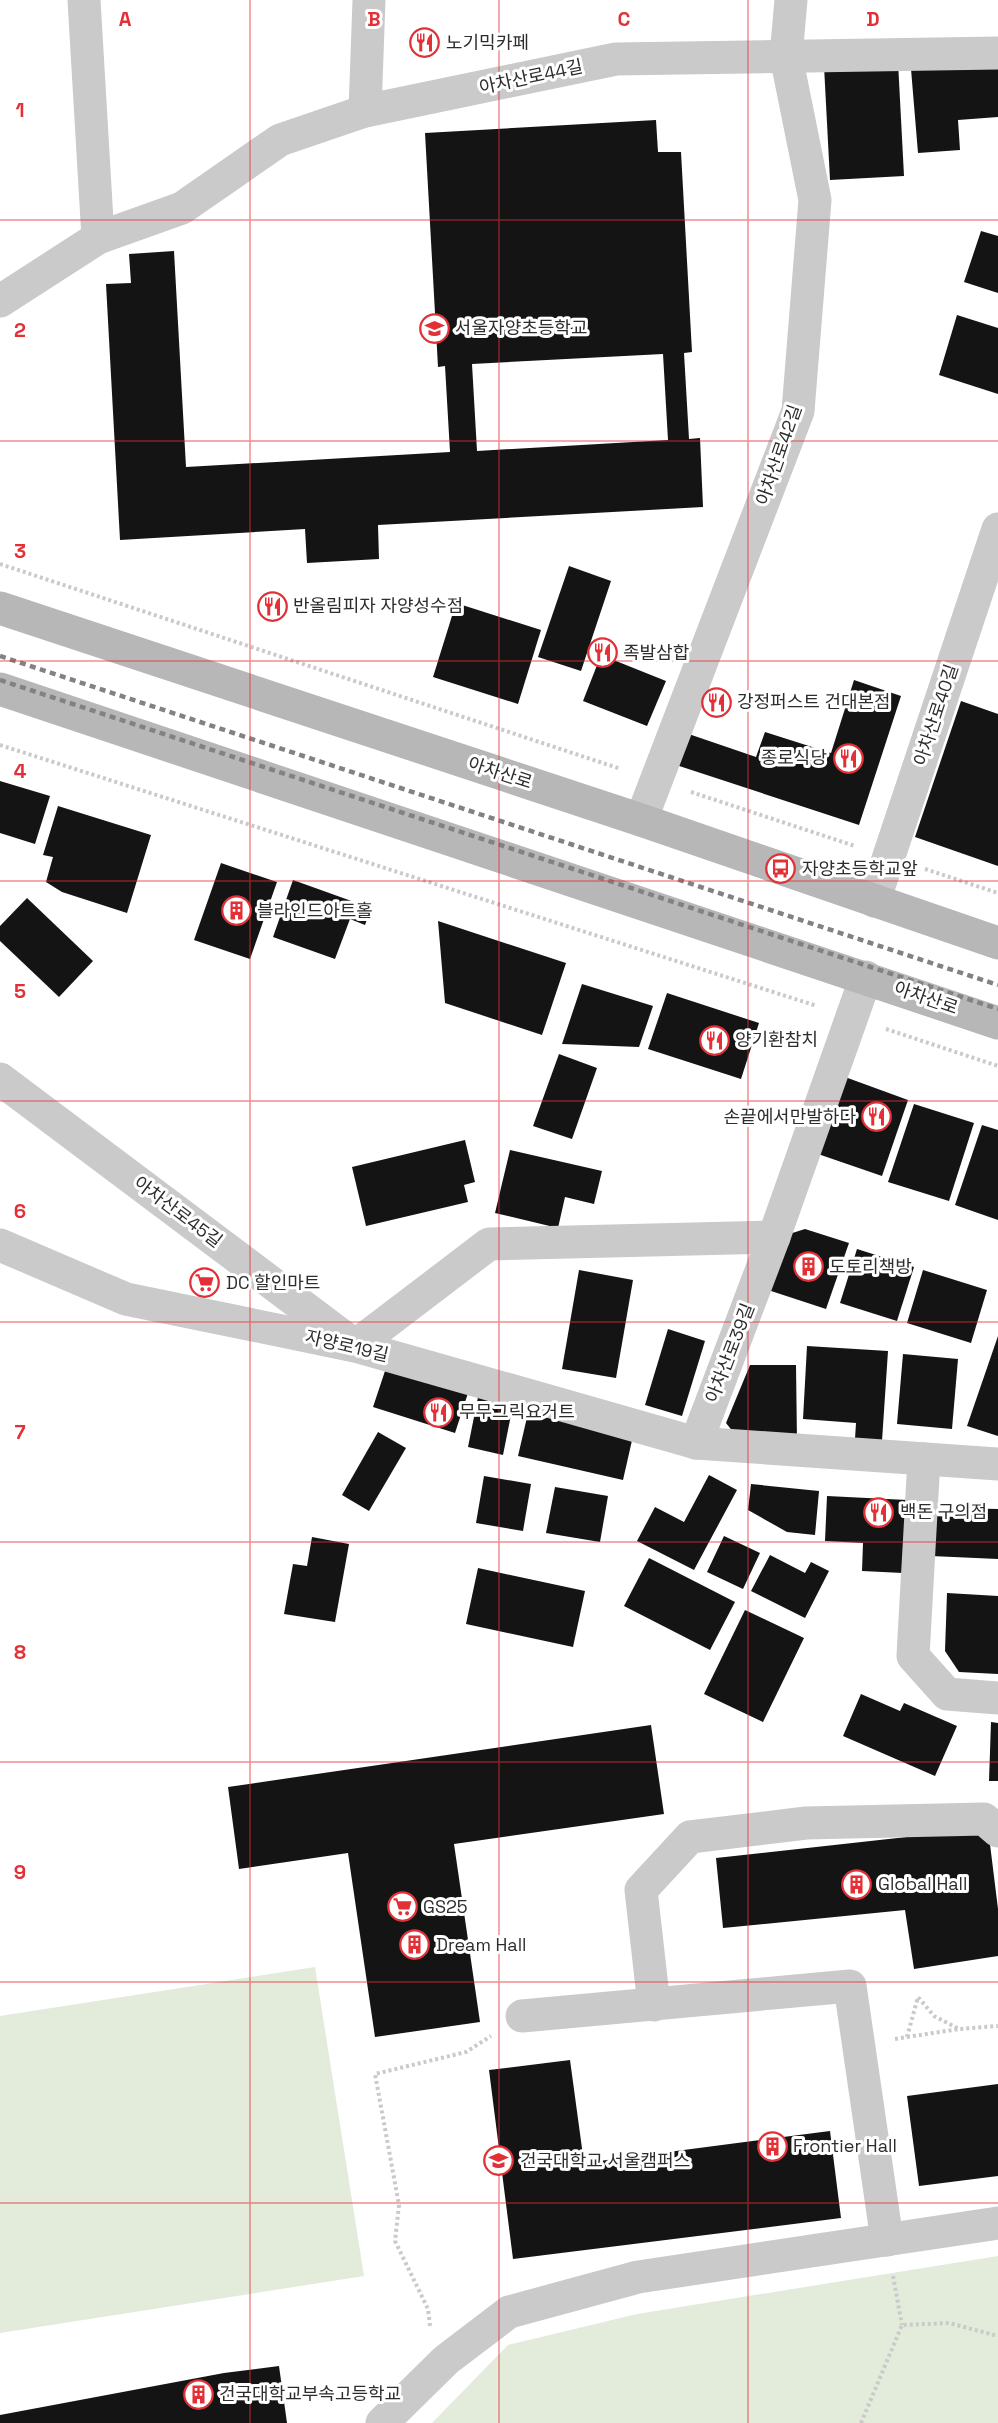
<svg xmlns="http://www.w3.org/2000/svg" width="998" height="2423" font-family="'Space Grotesk','Noto Sans KR',sans-serif">
	<style>
		.green { fill: #e3ebda }
		.building { fill: #141414; fill-rule: evenodd }
		.lines { fill: none; stroke-linecap: round; stroke-linejoin: round }
		.path { stroke: #cacaca; stroke-width: 4; stroke-dasharray: 3 3; stroke-linecap: butt }
		.pedestrian { stroke: #cacaca; stroke-width: 33 }
		.minor { stroke: #cacaca; stroke-width: 33 }
		.secondary { stroke: #b7b7b7; stroke-width: 33 }
		.rail { stroke: #828282; stroke-width: 4.5; stroke-dasharray: 6 4.5; stroke-linecap: butt }
		.grid { fill: none; stroke: #e33036; stroke-width: 1.5; stroke-opacity: 0.55 }
		.labels { text-anchor: middle; stroke-width: 6; stroke-linejoin: round; paint-order: stroke }
		.poi-label { font-size: 18px; fill: #2d2d2d; stroke: #fff; text-anchor: start }
		.street-label { font-size: 18px; fill: #2d2d2d; stroke: #fff }
		.grid-label { font-size: 20px; text-anchor: middle; font-weight: bold; fill: #e33036; stroke: #fff; stroke-width: 6; stroke-linejoin: round; paint-order: stroke }
	</style>
	<rect width="100%" height="100%" fill="#fff"/>
	<g class="green">
		<polygon points="315,1967 364,2276 0,2333 0,2016"/>
		<polygon points="998,2256 998,2423 432,2423 508,2345 637,2314"/>
	</g>
	<g class="building">
		<polygon points="898,62 904,176 830,180 824,66"/>
		<polygon points="998,62 998,117 958,120 960,150 918,153 911,69"/>
		<path d="M656,120L658,152H681L692,352L684,353L689,439L700,438L703,507L378,525L379,559L307,563L305,529L120,540L106,284L131,283L129,254L174,251L186,467L450,452L445,366L438,367L425,133ZM663,354L668,440L477,451L472,364Z"/>
		<polygon points="981,231 998,236 998,293 964,282"/>
		<polygon points="957,315 998,328 998,394 939,375"/>
		<polygon points="569,566 611,581 581,671 538,657"/>
		<polygon points="456,603 541,630 518,704 433,677"/>
		<polygon points="601,655 666,681 647,726 583,701"/>
		<polygon points="854,680 901,696 859,825 667,762 677,730 756,757 765,732 831,753"/>
		<polygon points="961,701 998,714 998,866 915,837"/>
		<polygon points="0,781 50,796 35,844 0,833"/>
		<polygon points="58,806 151,835 127,913 62,892 46,882 53,857 43,855"/>
		<polygon points="221,863 277,882 250,959 194,940"/>
		<polygon points="293,880 371,908 365,925 350,919 335,959 273,937"/>
		<polygon points="27,898 93,961 59,997 0,941 0,926"/>
		<polygon points="438,921 566,963 542,1035 445,1003"/>
		<polygon points="582,984 653,1006 639,1047 562,1044"/>
		<polygon points="667,993 759,1023 741,1079 648,1049"/>
		<polygon points="559,1054 597,1068 572,1139 533,1126"/>
		<polygon points="845,1077 908,1100 882,1176 818,1154"/>
		<polygon points="914,1104 974,1123 949,1201 888,1182"/>
		<polygon points="982,1125 998,1130 998,1220 955,1205"/>
		<polygon points="465,1140 475,1182 464,1185 468,1202 366,1226 352,1167"/>
		<polygon points="510,1150 602,1171 594,1204 565,1197 558,1228 495,1213"/>
		<polygon points="805,1229 849,1243 826,1309 768,1290 786,1235"/>
		<polygon points="857,1249 914,1267 897,1321 840,1303"/>
		<polygon points="579,1270 633,1280 616,1378 562,1369"/>
		<polygon points="923,1270 987,1290 971,1343 907,1323"/>
		<polygon points="668,1329 705,1341 682,1416 645,1405"/>
		<polygon points="998,1336 998,1436 967,1426"/>
		<polygon points="807,1346 888,1351 882,1441 855,1439 856,1423 803,1419"/>
		<polygon points="903,1354 958,1359 952,1429 897,1424"/>
		<polygon points="388,1362 469,1390 455,1433 373,1407"/>
		<polygon points="750,1365 796,1365 797,1442 741,1442 726,1423"/>
		<polygon points="479,1392 514,1400 503,1455 468,1447"/>
		<polygon points="528,1413 633,1436 623,1480 518,1456"/>
		<polygon points="378,1432 406,1448 369,1511 342,1495"/>
		<polygon points="709,1475 737,1490 694,1570 637,1541 655,1507 684,1522"/>
		<polygon points="484,1476 531,1484 523,1531 476,1523"/>
		<polygon points="751,1484 819,1491 815,1535 787,1532 748,1510"/>
		<polygon points="555,1487 608,1496 600,1542 546,1533"/>
		<polygon points="827,1496 907,1500 903,1573 862,1571 863,1543 825,1541"/>
		<polygon points="957,1508 998,1509 998,1559 931,1556 932,1516 956,1517"/>
		<polygon points="724,1536 760,1553 743,1589 707,1572"/>
		<polygon points="312,1537 349,1544 335,1622 284,1614 293,1564 307,1566"/>
		<polygon points="770,1555 805,1573 811,1562 829,1571 805,1618 751,1591"/>
		<polygon points="649,1558 735,1602 710,1650 624,1606"/>
		<polygon points="478,1568 585,1591 573,1647 466,1624"/>
		<polygon points="947,1593 998,1596 998,1674 959,1672 945,1651"/>
		<polygon points="745,1610 804,1638 763,1722 704,1694"/>
		<polygon points="861,1694 900,1711 904,1703 957,1726 935,1776 843,1736"/>
		<polygon points="991,1722 998,1723 998,1781 989,1781"/>
		<polygon points="651,1725 664,1814 454,1844 480,2022 375,2037 348,1853 239,1869 228,1787"/>
		<polygon points="988,1828 998,1909 998,1956 914,1969 905,1910 723,1928 716,1858"/>
		<polygon points="570,2060 584,2163 830,2131 841,2218 513,2259 489,2070"/>
		<polygon points="998,2084 998,2176 919,2186 907,2096"/>
		<polygon points="279,2366 287,2423 0,2423 0,2415 224,2373"/>
	</g>
	<g class="lines">
		<g class="path">
			<polyline points="0,564 621,769"/>
			<polyline points="0,745 817,1006"/>
			<polyline points="691,792 855,846"/>
			<polyline points="925,869 998,893"/>
			<polyline points="886,1029 998,1066"/>
			<polyline points="907,2037 959,2029"/>
			<polyline points="895,2039 907,2037 918,1997 934,2016 959,2029 998,2026"/>
			<polyline points="893,2276 902,2325"/>
			<polyline points="430,2326 428,2309 395,2241 399,2205 375,2074 466,2052 491,2036"/>
			<polyline points="861,2423 902,2325 949,2323 998,2336"/>
		</g>
		<polyline class="pedestrian" points="355,1346 489,1244 774,1237"/>
		<g class="minor">
			<polyline points="84,0 98,238"/>
			<polyline points="365,111 369,0"/>
			<polyline points="0,301 98,238 182,208 280,140 365,111 616,59 998,53"/>
			<polyline points="641,820 798,411 815,200 786,56 791,0"/>
			<polyline points="874,901 998,529"/>
			<polyline points="0,1079 349,1341"/>
			<polyline points="0,1245 126,1299 355,1346 696,1443 998,1464"/>
			<polyline points="696,1443 774,1237 866,977"/>
			<polyline points="924,1459 913,1656 947,1694 998,1698"/>
			<polyline points="654,2005 641,1890 690,1837 806,1823 984,1819 998,1831"/>
			<polyline points="522,2016 850,1986 887,2240"/>
			<polyline points="382,2423 446,2360 509,2312 638,2277 998,2223"/>
		</g>
		<g class="secondary">
			<polyline points="0,608 641,820 998,943"/>
			<polyline points="0,689 998,1023"/>
		</g>
		<g class="rail">
			<polyline points="0,656 998,985"/>
			<polyline points="0,680 998,1009"/>
		</g>
	</g>
	<path class="grid" d="M250,0V2423M499,0V2423M748,0V2423M0,220H998M0,441H998M0,661H998M0,881H998M0,1101H998M0,1322H998M0,1542H998M0,1762H998M0,1982H998M0,2203H998"/>
	<defs>
		<symbol id="restaurant-ring" viewBox="-11 -11 22 22"><circle r="9.5" fill="#fff" stroke="#e33036" stroke-width="1.5"/><path d="M-5-6h1v4h1v-4h1v4h1v-4h1v5L-1.5 .5V6h-2V.5L-5-1ZM5-6V6H3V1.5H1.5Q1.5-4 5-6Z" fill="#e33036"/></symbol>
		<symbol id="school-ring" viewBox="-11 -11 22 22"><circle r="9.5" fill="#fff" stroke="#e33036" stroke-width="1.5"/><path d="M0-5L7-2L0 1L-7-2ZM-4 1L0 2.5L4 1V4Q0 6-4 4Z" fill="#e33036"/></symbol>
		<symbol id="bus-ring" viewBox="-11 -11 22 22"><circle r="9.5" fill="#fff" stroke="#e33036" stroke-width="1.5"/><path d="M-5-6H5V4H4V6H2V4H-2V6H-4V4H-5ZM-3.5-4V0h7V-4ZM-3.5 1.2v1.5H-2V1.2ZM2 1.2v1.5H3.5V1.2Z" fill="#e33036"/></symbol>
		<symbol id="building-ring" viewBox="-11 -11 22 22"><circle r="9.5" fill="#fff" stroke="#e33036" stroke-width="1.5"/><path d="M-4-6H4V6H1V3H-1V6H-4ZM-2.5-4.3h1.7v1.8h-1.7ZM.8-4.3h1.7v1.8H.8ZM-2.5-1h1.7V.8h-1.7ZM.8-1h1.7V.8H.8Z" fill="#e33036"/></symbol>
		<symbol id="supermarket-ring" viewBox="-11 -11 22 22"><circle r="9.5" fill="#fff" stroke="#e33036" stroke-width="1.5"/><path d="M-6-5.5h2.5l.6 2H6L4.5 2H-2.5L-4.4-4H-6ZM-1.5 3.2a1.3 1.3 0 1 0 .1 0ZM3 3.2a1.3 1.3 0 1 0 .1 0Z" fill="#e33036"/></symbol>
		<symbol id="university-ring" viewBox="-11 -11 22 22"><circle r="9.5" fill="#fff" stroke="#e33036" stroke-width="1.5"/><path d="M0-5L7-2L0 1L-7-2ZM-4 1L0 2.5L4 1V4Q0 6-4 4Z" fill="#e33036"/></symbol>
	</defs>
	<g fill-rule="evenodd">
		<use href="#restaurant-ring" x="408" y="26" width="33" height="33"/>
		<use href="#school-ring" x="418" y="312" width="33" height="33"/>
		<use href="#restaurant-ring" x="256" y="590" width="33" height="33"/>
		<use href="#restaurant-ring" x="586" y="636" width="33" height="33"/>
		<use href="#restaurant-ring" x="700" y="686" width="33" height="33"/>
		<use href="#restaurant-ring" x="832" y="742" width="33" height="33"/>
		<use href="#bus-ring" x="764" y="852" width="33" height="33"/>
		<use href="#building-ring" x="220" y="894" width="33" height="33"/>
		<use href="#restaurant-ring" x="698" y="1024" width="33" height="33"/>
		<use href="#restaurant-ring" x="860" y="1100" width="33" height="33"/>
		<use href="#building-ring" x="792" y="1250" width="33" height="33"/>
		<use href="#supermarket-ring" x="188" y="1266" width="33" height="33"/>
		<use href="#restaurant-ring" x="422" y="1396" width="33" height="33"/>
		<use href="#restaurant-ring" x="862" y="1496" width="33" height="33"/>
		<use href="#building-ring" x="840" y="1868" width="33" height="33"/>
		<use href="#supermarket-ring" x="386" y="1890" width="33" height="33"/>
		<use href="#building-ring" x="398" y="1928" width="33" height="33"/>
		<use href="#building-ring" x="756" y="2130" width="33" height="33"/>
		<use href="#university-ring" x="482" y="2144" width="33" height="33"/>
		<use href="#building-ring" x="182" y="2378" width="33" height="33"/>
	</g>
	<g class="labels">
		<g class="poi-label">
			<text x="446" y="49">노기믹카페</text>
			<text x="455" y="334">서울자양초등학교</text>
			<text x="293" y="612">반올림피자 자양성수점</text>
			<text x="623" y="659">족발삼합</text>
			<text x="737" y="708">강정퍼스트 건대본점</text>
			<text x="827" y="764" text-anchor="end">종로식당</text>
			<text x="802" y="875">자양초등학교앞</text>
			<text x="257" y="917">블라인드아트홀</text>
			<text x="735" y="1046">양기환참치</text>
			<text x="856" y="1123" text-anchor="end">손끝에서만발하다</text>
			<text x="829" y="1273">도토리책방</text>
			<text x="226" y="1289">DC 할인마트</text>
			<text x="459" y="1418">무무그릭요거트</text>
			<text x="900" y="1518">백돈 구의점</text>
			<text x="878" y="1890">Global Hall</text>
			<text x="423" y="1913">GS25</text>
			<text x="436" y="1951">Dream Hall</text>
			<text x="793" y="2152">Frontier Hall</text>
			<text x="520" y="2167">건국대학교 서울캠퍼스</text>
			<text x="219" y="2400">건국대학교부속고등학교</text>
		</g>
		<g class="street-label">
			<text transform="translate(531 77) rotate(-12)" y="6">아차산로44길</text>
			<text transform="translate(779 455) rotate(-71)" y="6">아차산로42길</text>
			<text transform="translate(936 715) rotate(-72)" y="6">아차산로40길</text>
			<text transform="translate(500 773) rotate(18)" y="6">아차산로</text>
			<text transform="translate(926 998) rotate(19)" y="6">아차산로</text>
			<text transform="translate(178 1212) rotate(37)" y="6">아차산로45길</text>
			<text transform="translate(347 1346) rotate(13)" y="6">자양로19길</text>
			<text transform="translate(730 1353) rotate(-69)" y="6">아차산로39길</text>
		</g>
	</g>
	<g class="grid-label">
		<text x="125" y="26">A</text>
		<text x="374" y="26">B</text>
		<text x="624" y="26">C</text>
		<text x="873" y="26">D</text>
		<text x="20" y="117">1</text>
		<text x="20" y="337">2</text>
		<text x="20" y="558">3</text>
		<text x="20" y="778">4</text>
		<text x="20" y="998">5</text>
		<text x="20" y="1218">6</text>
		<text x="20" y="1439">7</text>
		<text x="20" y="1659">8</text>
		<text x="20" y="1879">9</text>
	</g>
</svg>
